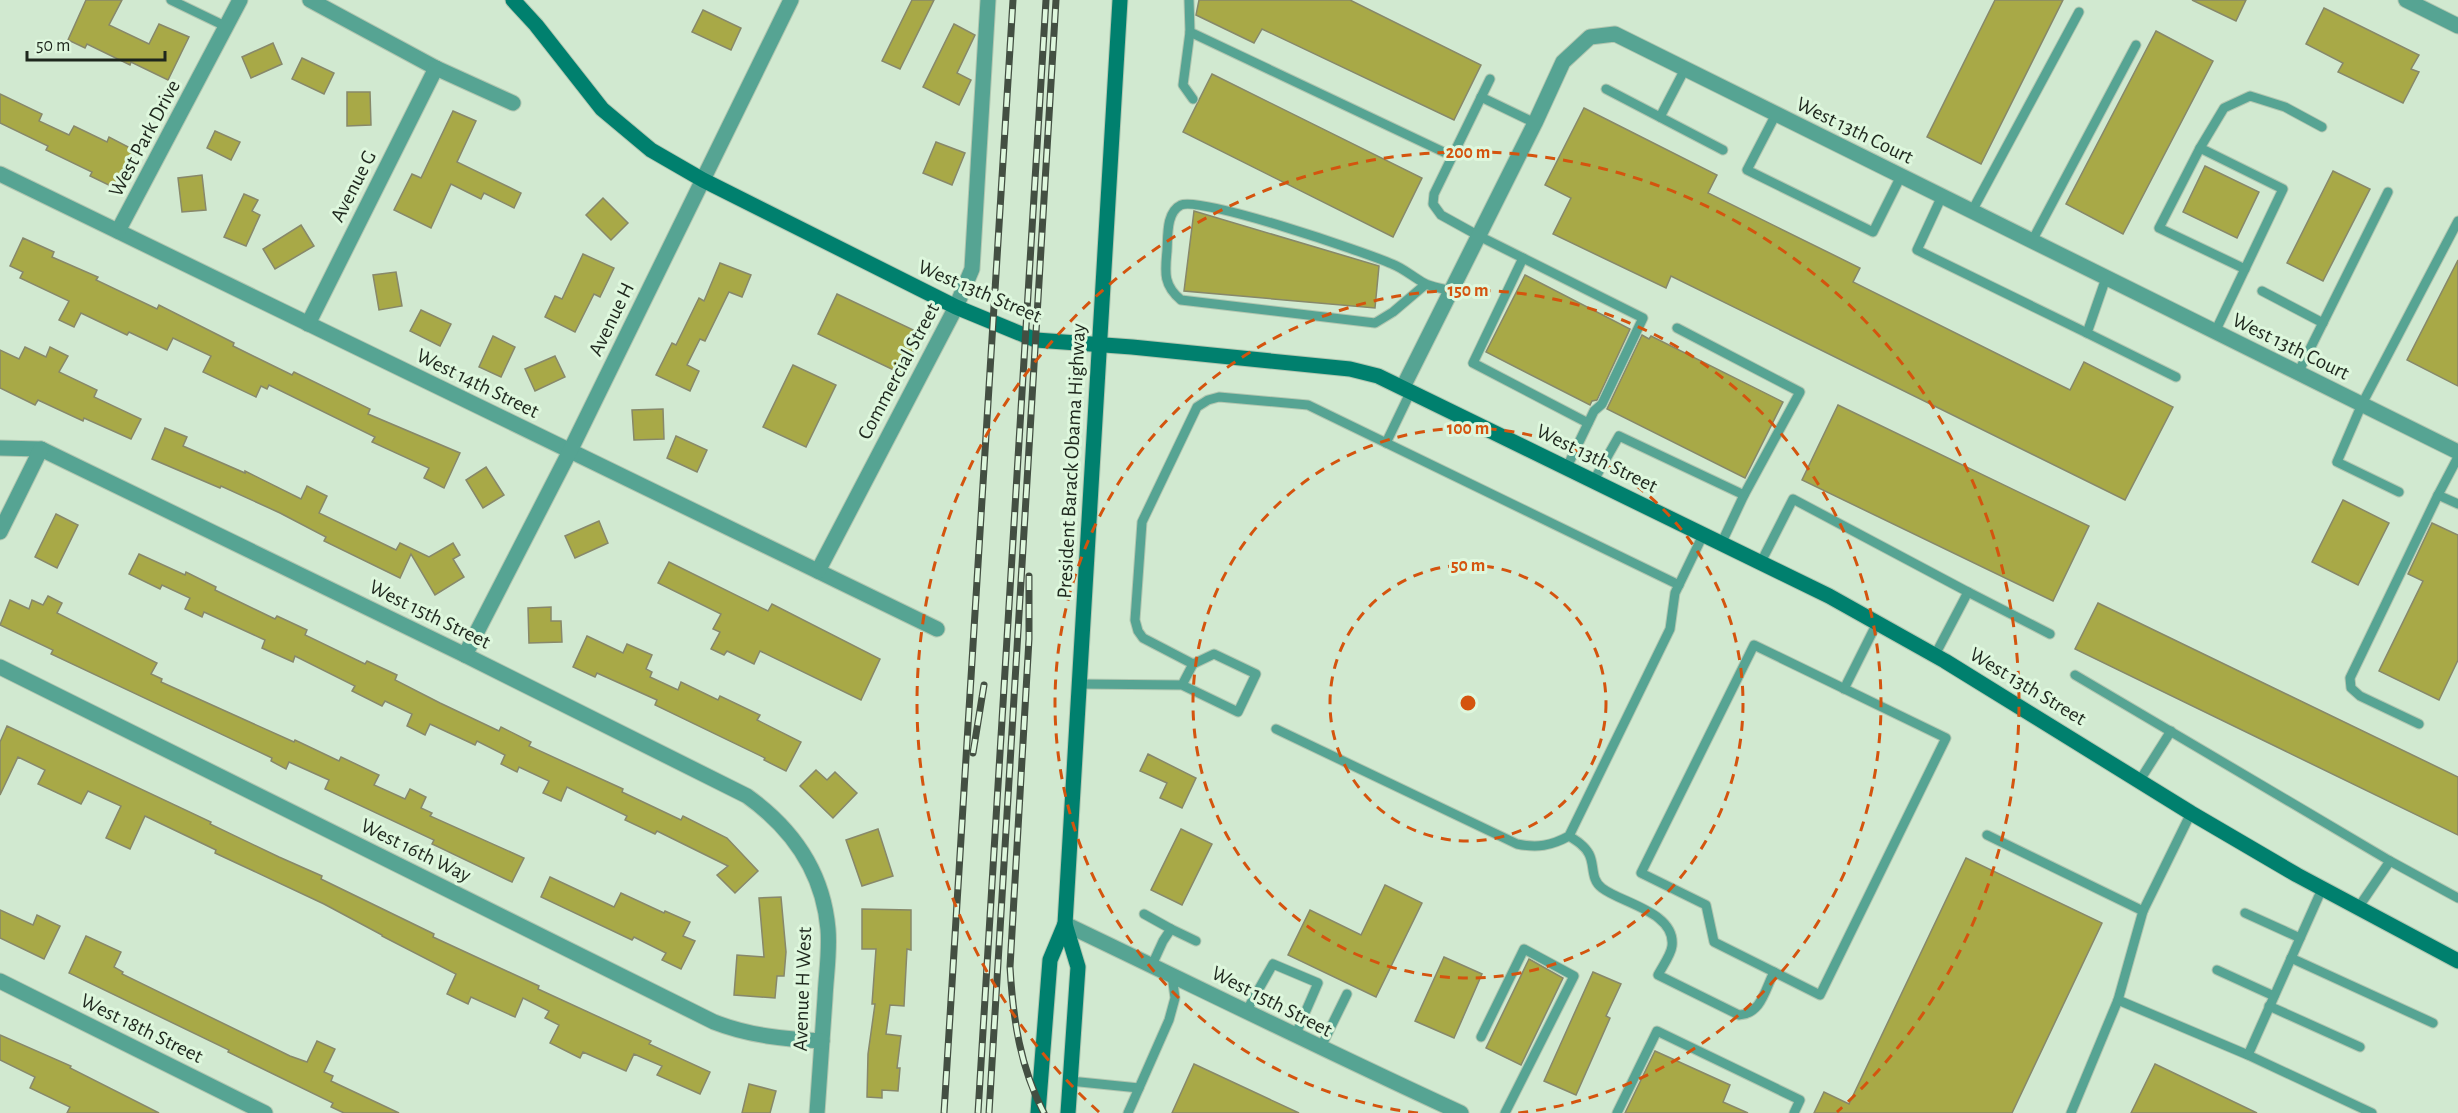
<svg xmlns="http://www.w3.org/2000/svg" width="2458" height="1113" font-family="'Alegreya Sans',sans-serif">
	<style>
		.building { fill: #a8a947; stroke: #87886a; stroke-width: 1.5 }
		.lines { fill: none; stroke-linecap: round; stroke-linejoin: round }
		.lane-casing { stroke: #b1c6b0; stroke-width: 11 }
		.street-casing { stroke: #b1c6b0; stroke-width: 17 }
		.secondary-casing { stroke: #b1c6b0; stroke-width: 17 }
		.lane { stroke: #56a493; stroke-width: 9 }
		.street { stroke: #56a493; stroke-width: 15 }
		.secondary { stroke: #00806e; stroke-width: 15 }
		.rail-casing { stroke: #434f42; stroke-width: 7 }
		.rail { stroke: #def7dd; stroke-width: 4.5; stroke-dasharray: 14; stroke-linecap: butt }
		.ring { fill: none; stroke: #d4540e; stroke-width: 3; stroke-dasharray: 10 8 }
		.labels { text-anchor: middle; stroke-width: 6; stroke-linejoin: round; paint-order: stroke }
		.street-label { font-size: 21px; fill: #1e271d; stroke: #def7dd }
		.centre { fill: #d4540e; stroke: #def7dd; stroke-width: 3 }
		.ring-label { font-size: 18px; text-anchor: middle; font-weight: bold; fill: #d4540e; stroke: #def7dd; stroke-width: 6; stroke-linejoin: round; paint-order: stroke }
	</style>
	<rect width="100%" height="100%" fill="#d1e9d0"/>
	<g class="building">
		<polygon points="86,0 122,0 109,25 149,44 159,24 189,37 168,80 131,62 130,65 87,44 85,48 68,40"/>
		<polygon points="912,0 934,0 900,69 882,61"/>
		<polygon points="1199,0 1350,0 1481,65 1454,120 1262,29 1254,43 1196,15"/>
		<polygon points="1995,0 2063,0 1981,164 1927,137"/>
		<polygon points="2192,0 2246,0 2236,21"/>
		<polygon points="2324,8 2419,55 2411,69 2419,72 2403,103 2338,72 2343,63 2306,44"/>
		<polygon points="703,10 741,28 731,50 692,32"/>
		<polygon points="954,24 975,35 957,73 971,80 959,105 923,87"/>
		<polygon points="2156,31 2213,61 2123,234 2066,204"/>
		<polygon points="273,43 282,64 251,78 242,57"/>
		<polygon points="302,58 334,73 324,94 292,79"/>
		<polygon points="1212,74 1422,178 1393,237 1183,132"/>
		<polygon points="347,92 370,92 371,125 347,126"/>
		<polygon points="0,94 42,114 39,121 69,135 74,126 107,142 109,137 136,151 117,189 90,176 92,172 46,150 48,146 0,123"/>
		<polygon points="1584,108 1717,175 1708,193 1860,268 1853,282 2070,390 2084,362 2173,407 2125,500 1671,276 1666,288 1553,234 1571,198 1545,185"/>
		<polygon points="453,111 476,121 457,162 521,193 514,208 484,193 481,199 451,184 431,228 394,210 412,174 421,178"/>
		<polygon points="215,131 240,142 231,160 207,148"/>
		<polygon points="936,142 965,153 952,185 923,173"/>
		<polygon points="2205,166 2259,192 2237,238 2183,212"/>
		<polygon points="2333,171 2370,189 2323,281 2287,263"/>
		<polygon points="202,175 206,210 182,212 178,178"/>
		<polygon points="244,194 258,200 252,211 260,215 246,246 224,237"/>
		<polygon points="603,198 628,223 611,240 586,215"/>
		<polygon points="1194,211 1379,266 1375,308 1184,291"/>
		<polygon points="301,225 314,246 275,269 263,249"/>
		<polygon points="23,238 54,252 52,257 98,277 96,280 157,309 159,305 234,343 233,346 292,375 294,372 370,409 368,414 460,453 444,488 424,478 429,468 372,442 375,437 269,385 267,389 261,386 256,397 203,372 211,356 173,338 167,350 129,332 127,335 81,313 74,327 59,320 69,301 20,278 23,272 10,266"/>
		<polygon points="583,254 614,268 600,297 594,294 575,332 545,317 555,296 562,299"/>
		<polygon points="2458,260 2458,386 2407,360"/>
		<polygon points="720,263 751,275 742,297 729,292 705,341 700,339 687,365 699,371 690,391 656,375 672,343 676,345 699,298 704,301"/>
		<polygon points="396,272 402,306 379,310 373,275"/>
		<polygon points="1525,275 1630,329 1597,400 1592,401 1590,405 1486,352"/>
		<polygon points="837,294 922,334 902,374 818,334"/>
		<polygon points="421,310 451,324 440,346 410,331"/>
		<polygon points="1642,335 1649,339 1651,336 1783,402 1745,478 1607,409"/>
		<polygon points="493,336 515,347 501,377 479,367"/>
		<polygon points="25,347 46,357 50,347 68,356 59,372 97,390 94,397 141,419 131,439 84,418 83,421 38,400 35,405 0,388 0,350 19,359"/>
		<polygon points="555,356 565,377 535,391 525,369"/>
		<polygon points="793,365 836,385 806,447 763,427"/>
		<polygon points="1838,405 2089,526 2053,601 1802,480"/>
		<polygon points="663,409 664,439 634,440 632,410"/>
		<polygon points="165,428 187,437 183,446 245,473 245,471 301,499 307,486 327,496 319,513 396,550 400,543 429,557 453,543 460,555 453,559 464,577 435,595 411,554 400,578 324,541 326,537 280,513 221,486 220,488 152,459"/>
		<polygon points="676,436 707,450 697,472 667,458"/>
		<polygon points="486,467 504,495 483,508 466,480"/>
		<polygon points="2343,500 2389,523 2358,585 2312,562"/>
		<polygon points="56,514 78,525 57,568 35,557"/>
		<polygon points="599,521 608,543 575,558 565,536"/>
		<polygon points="2432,523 2458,535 2458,660 2439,700 2379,671 2423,581 2408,574"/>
		<polygon points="139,554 185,575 186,572 216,587 215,590 275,619 277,616 307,630 305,635 365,664 367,661 397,675 395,680 440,703 499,731 501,727 531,742 529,746 623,789 622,792 681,820 683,816 727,838 758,871 735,893 717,875 728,866 657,831 655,834 625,820 627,816 567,787 561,801 543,793 549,781 519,767 517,772 501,764 505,755 477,741 475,745 430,724 425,735 407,726 412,714 385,701 382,706 352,691 355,686 295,656 293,662 262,648 265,640 204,612 202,617 185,609 190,598 162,585 160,589 129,574"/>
		<polygon points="669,562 768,611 772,604 880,659 861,700 760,651 754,664 727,651 724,655 711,649 720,632 713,629 721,614 658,583"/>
		<polygon points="48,596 62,603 57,613 157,663 151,674 162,679 161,682 294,742 295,740 339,761 341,757 379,775 374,785 405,799 410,789 426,797 421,808 432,813 430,816 524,858 512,882 432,844 434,840 325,789 329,780 289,762 286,769 271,761 272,758 51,654 53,650 0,625 10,600 29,609 32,600 43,605"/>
		<polygon points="2098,603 2458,777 2458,835 2075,649"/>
		<polygon points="551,607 551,621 561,621 562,642 529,643 528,608"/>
		<polygon points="587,636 623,653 627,644 652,655 646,669 652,672 650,677 678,690 681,682 718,700 720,696 760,715 757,720 801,742 786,771 764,760 765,758 655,705 657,700 597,673 595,677 573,667"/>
		<polygon points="7,726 211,822 210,824 279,857 322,876 321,879 434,934 433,937 539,986 538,989 651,1041 649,1044 710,1072 700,1094 657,1075 662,1066 634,1054 626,1071 583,1052 580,1058 550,1043 559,1025 545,1018 549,1011 523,998 515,1017 471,997 468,1004 447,994 456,974 382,936 382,935 324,904 215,853 216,850 145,816 130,849 106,838 121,806 88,791 81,804 38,784 45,770 18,757 0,795 0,742"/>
		<polygon points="1148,754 1196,778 1182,808 1160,798 1167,783 1140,771"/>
		<polygon points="816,770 827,780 835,772 857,793 833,818 800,786"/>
		<polygon points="878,829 893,876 862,886 846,840"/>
		<polygon points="1181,829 1212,844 1182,905 1151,890"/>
		<polygon points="1966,858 2102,923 2012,1113 1814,1113 1824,1092 1849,1104"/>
		<polygon points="550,877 614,907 621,893 664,913 665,911 690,922 683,936 695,941 681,969 662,960 666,953 634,937 632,940 541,897"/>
		<polygon points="1385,885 1422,903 1376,997 1288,955 1310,910 1361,935"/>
		<polygon points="781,897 786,952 784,976 777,976 775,998 734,995 737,955 764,957 759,898"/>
		<polygon points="862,909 911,910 911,950 907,949 904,1006 890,1005 886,1034 901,1036 897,1068 900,1068 898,1091 882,1090 882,1098 867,1097 868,1054 875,1004 872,1004 876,949 862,949"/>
		<polygon points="0,910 33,925 37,915 60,926 44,959 0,938"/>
		<polygon points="86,936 121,952 114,967 123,972 122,974 290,1056 307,1062 317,1041 335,1049 324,1072 333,1076 331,1081 399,1113 344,1113 331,1107 333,1103 228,1052 229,1050 69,973"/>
		<polygon points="1444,957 1482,974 1454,1038 1415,1021"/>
		<polygon points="1529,959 1563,978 1521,1065 1486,1048"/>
		<polygon points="1593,972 1621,984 1606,1016 1610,1018 1576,1095 1544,1081"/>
		<polygon points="0,1035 71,1066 70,1068 159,1113 67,1113 70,1107 30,1088 35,1077 0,1060"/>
		<polygon points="1655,1051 1730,1085 1723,1102 1748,1113 1625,1113"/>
		<polygon points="1194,1064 1299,1113 1172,1113"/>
		<polygon points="2155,1064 2257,1113 2131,1113"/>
		<polygon points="749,1084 776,1091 770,1113 742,1113"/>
	</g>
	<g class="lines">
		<defs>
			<g id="lane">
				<polyline points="171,0 227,27"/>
				<polyline points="1189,0 1190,32 1452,156"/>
				<polyline points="1190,32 1183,85 1193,99"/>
				<polyline points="1490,79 1434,194 1433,204 1441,215 1479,236 1643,318 1602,404 1594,411 1567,467"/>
				<polyline points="1606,89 1723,150"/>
				<polyline points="1481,97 1535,123"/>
				<polyline points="1776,114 1747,170 1873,232 1901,176"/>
				<polyline points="1660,117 1685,69"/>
				<polyline points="2200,148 2159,228 2245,269"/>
				<polyline points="1942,196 1917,250 2087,333"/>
				<polyline points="1972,211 2079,12"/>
				<polyline points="2032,241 2136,45"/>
				<polyline points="1523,258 1473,363 1588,423"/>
				<polyline points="2106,278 2087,333 2176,377"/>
				<path d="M1426,284L1393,312L1375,323L1181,300C1163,285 1165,272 1167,251C1168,236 1166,212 1181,205C1200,196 1365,252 1392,264C1403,268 1413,277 1424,283C1431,287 1441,288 1450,291"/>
				<polyline points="2262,291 2323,323"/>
				<polyline points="1677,328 1800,392 1744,495 1722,542"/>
				<polyline points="2215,332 2283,189 2200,148 2224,108 2250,96 2285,107 2322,127"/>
				<polyline points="2298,373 2388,192"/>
				<polyline points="1386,443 1411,391"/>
				<polyline points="2458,457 2438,495 2458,504"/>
				<polyline points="1594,480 1619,436 1744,495"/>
				<polyline points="2399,492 2337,462 2362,404 2458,221"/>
				<polyline points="1761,562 1793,499 1968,592 1935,655"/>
				<polyline points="1968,592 2050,634"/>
				<polygon points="1754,645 1946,738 1820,995 1714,942 1706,905 1641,873"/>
				<polyline points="1193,664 1143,638 1138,631 1135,620 1142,522 1197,407 1208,400 1219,397 1308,405 1679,585"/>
				<polyline points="2075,675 2390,861"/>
				<polyline points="1079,684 1182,685 1193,664 1214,654 1256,674 1238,712 1182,685"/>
				<polyline points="1844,689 1877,623"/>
				<polyline points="2419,724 2360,696 2351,688 2350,678 2438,495"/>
				<path d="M1276,729L1517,844C1537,848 1551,846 1569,836L1670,629L1675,593L1704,533"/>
				<polyline points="2140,780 2171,731"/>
				<polyline points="1987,835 2143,911 2191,813"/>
				<path d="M1569,836C1577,841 1585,846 1589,854C1595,865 1590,879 1602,888C1621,903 1676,912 1672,946C1671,955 1662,967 1658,975L1739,1015C1761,1014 1765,990 1774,972"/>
				<polyline points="2358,908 2390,861 2458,898"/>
				<polyline points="2245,913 2300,938"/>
				<polyline points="1144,914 1171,929"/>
				<polyline points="2291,958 2433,1023"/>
				<polyline points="1152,965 1163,941 1171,929 1196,941"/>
				<polyline points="2217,970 2274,996"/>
				<polyline points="2118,1000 2248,1055 2372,1113"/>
				<polyline points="2269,1006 2360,1047"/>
				<polyline points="1247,1010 1273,964 1318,983 1295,1036"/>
				<polyline points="1481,1037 1524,949 1574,976 1505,1113"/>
				<polyline points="1320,1049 1347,994"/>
				<polyline points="2248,1055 2322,889"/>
				<polyline points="1070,1081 1139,1088"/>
				<polyline points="1128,1113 1169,1020 1175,998 1172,975"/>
				<polyline points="1617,1113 1657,1031 1800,1100 1794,1113"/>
				<polyline points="2071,1113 2118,1000 2143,911"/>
			</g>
			<g id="street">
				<polyline points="310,0 436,68 513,103"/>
				<polyline points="2406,0 2458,26"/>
				<polyline points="0,174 937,629"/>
				<polyline points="118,231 240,0"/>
				<polyline points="308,324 436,68"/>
				<polyline points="1403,387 1535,123 1563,62 1590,37 1615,34 2458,452"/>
				<path d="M0,448L41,449L465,655L747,796C793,829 823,872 828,929C830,952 826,975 825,998C822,1036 820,1075 817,1113"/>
				<polyline points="0,532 41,449"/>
				<polyline points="818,571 956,307 972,269 988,0"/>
				<polyline points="465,655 570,451 791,0"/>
				<path d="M0,667L714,1022C750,1036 784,1039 822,1041"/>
				<path d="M1065,924C1197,987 1328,1052 1461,1113"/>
				<polyline points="0,981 265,1113"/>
			</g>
			<g id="secondary">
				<polyline points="513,0 536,25 602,109 651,150 703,180 956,307 1036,340 1132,347 1350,369 1378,376 1829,596 1945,661 2191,813 2297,875 2458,961"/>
				<polyline points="1065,924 1078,967 1068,1113"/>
				<polyline points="1038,1113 1050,960 1065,924 1120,0"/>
			</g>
		</defs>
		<use href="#lane" class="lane-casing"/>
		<use href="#street" class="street-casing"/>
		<use href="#secondary" class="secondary-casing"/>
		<use href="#lane" class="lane"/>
		<use href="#street" class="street"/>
		<use href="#secondary" class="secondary"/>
		<defs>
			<g id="rail">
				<path d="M1029,576V639L1010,967C1013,1019 1020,1067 1044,1113"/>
				<polyline points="973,753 984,685"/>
				<polyline points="944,1113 1013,0"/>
				<polyline points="978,1113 1046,0"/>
				<polyline points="989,1113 1056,0"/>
			</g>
		</defs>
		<use href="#rail" class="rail-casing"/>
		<use href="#rail" class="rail"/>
	</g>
	<g class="ring">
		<circle cx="1468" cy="703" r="138"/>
		<circle cx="1468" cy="703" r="275"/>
		<path d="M1418 1113A413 413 0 1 1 1518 1113"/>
		<path d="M1099 1112A551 551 0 1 1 1837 1112"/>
	</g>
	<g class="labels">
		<g class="street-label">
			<text transform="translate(1855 130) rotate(26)" y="7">West 13th Court</text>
			<text transform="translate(144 138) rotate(-62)" y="7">West Park Drive</text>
			<text transform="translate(353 186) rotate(-63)" y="7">Avenue G</text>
			<text transform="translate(980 291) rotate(23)" y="7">West 13th Street</text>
			<text transform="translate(611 319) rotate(-64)" y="7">Avenue H</text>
			<text transform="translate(2291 346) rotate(26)" y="7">West 13th Court</text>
			<text transform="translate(898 371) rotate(-62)" y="7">Commercial Street</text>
			<text transform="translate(478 383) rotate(26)" y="7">West 14th Street</text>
			<text transform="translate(1597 458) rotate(26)" y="7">West 13th Street</text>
			<text transform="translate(1071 461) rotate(-87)" y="7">President Barack Obama Highway</text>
			<text transform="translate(430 614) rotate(26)" y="7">West 15th Street</text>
			<text transform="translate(2028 686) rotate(31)" y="7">West 13th Street</text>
			<text transform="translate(416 850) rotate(26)" y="7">West 16th Way</text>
			<text transform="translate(802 989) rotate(-88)" y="7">Avenue H West</text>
			<text transform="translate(1272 1001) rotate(27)" y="7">West 15th Street</text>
			<text transform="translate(142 1028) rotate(26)" y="7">West 18th Street</text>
		</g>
	</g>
	<circle cx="1468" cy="703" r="9" class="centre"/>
	<g class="ring-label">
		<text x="1468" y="158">200 m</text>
		<text x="1468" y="296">150 m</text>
		<text x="1468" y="434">100 m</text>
		<text x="1468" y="571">50 m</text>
	</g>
	<path d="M27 51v9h138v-9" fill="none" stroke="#1e271d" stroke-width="3"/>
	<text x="36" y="51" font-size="18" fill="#1e271d" stroke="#def7dd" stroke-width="4.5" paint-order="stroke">50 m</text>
</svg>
